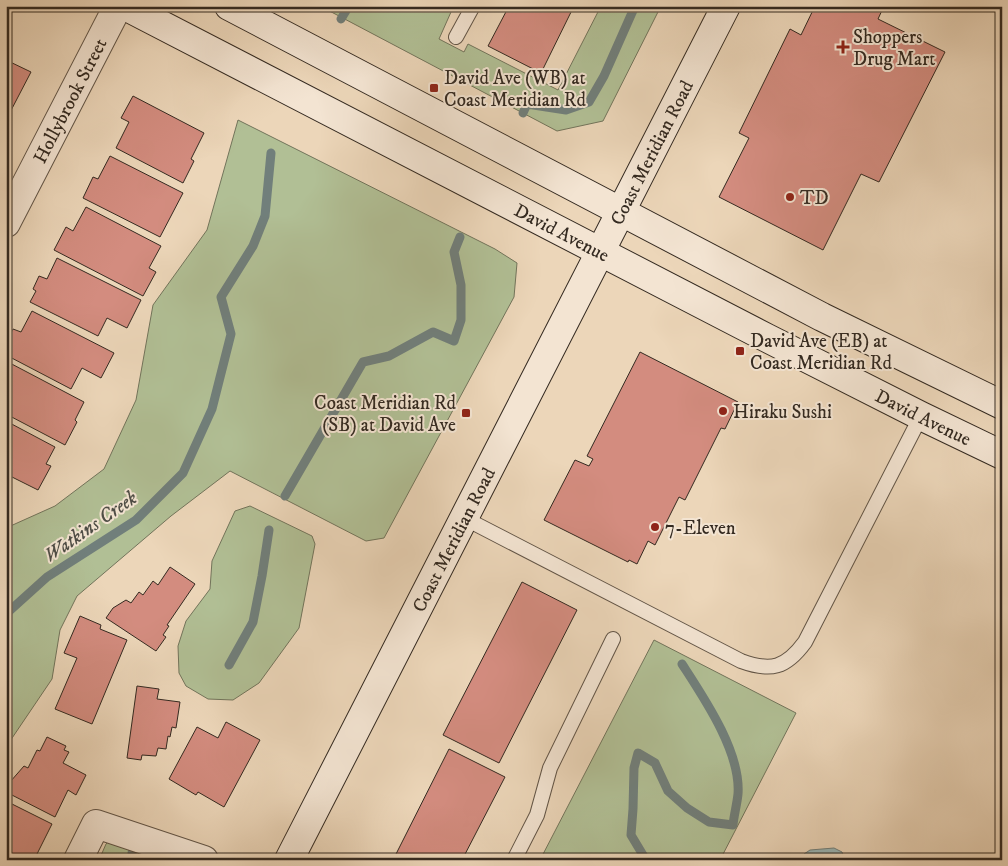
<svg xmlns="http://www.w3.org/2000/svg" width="1008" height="866" font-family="'IM FELL DW Pica',serif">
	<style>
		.green { fill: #b1bf95; stroke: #72745b }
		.water { fill: #9ab7b7; stroke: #717f7b }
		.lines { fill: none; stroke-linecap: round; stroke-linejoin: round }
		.stream { stroke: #717f7b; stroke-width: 9 }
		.building { fill: #d38c7f; stroke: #342a21 }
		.lane-casing { stroke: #625547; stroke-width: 16 }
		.street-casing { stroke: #625547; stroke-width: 30 }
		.secondary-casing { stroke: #342a21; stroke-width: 30 }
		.lane { stroke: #f3e4d2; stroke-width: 14 }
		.street { stroke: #f3e4d2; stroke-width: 28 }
		.secondary { stroke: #f3e4d2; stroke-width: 28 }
		.poi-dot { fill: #8f2418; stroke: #f3e4d2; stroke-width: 2 }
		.labels { text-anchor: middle; stroke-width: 4; stroke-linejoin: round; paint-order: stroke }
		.poi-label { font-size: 19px; fill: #342a21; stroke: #f3e4d2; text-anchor: start }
		.street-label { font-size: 19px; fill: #342a21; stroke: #f3e4d2 }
		.water-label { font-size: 20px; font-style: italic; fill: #4e4d46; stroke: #f3e4d2 }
	</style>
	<rect width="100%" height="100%" fill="#ecd6b9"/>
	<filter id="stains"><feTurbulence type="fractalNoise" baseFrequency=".004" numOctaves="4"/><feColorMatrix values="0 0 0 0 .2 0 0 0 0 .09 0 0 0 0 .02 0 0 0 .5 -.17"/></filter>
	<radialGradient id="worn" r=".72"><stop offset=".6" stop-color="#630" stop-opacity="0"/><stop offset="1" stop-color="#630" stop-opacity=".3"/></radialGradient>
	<g class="green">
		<polygon points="320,6 440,6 451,12 439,39 464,52 468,44 558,90 601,6 661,6 603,121 557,131"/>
		<polygon points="238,120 495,249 517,263 514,297 384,538 366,541 230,471 171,516 77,596 60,630 52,679 6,747 6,528 55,506 104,469 136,400 153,305 207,230"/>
		<polygon points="250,506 312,536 315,544 299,628 259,683 233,700 208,699 186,686 179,673 178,646 186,621 210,589 212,561 235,511"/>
		<polygon points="654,640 796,713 720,860 540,860"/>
		<polygon points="119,831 194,860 99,860 106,844"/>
	</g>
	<polygon class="water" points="834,848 842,852 845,860 802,860 804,854 810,850"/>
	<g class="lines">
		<g class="stream">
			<polyline points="341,19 347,9 342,6"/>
			<polyline points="523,113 527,104 566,110 589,102 604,76 635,6"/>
			<polyline points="285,496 363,362 389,356 433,332 454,341 461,320 461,285 454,252 460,237"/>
			<polyline points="6,614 47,577 136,520 183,473 212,409 231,334 221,297 253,246 265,216 271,153"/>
			<polyline points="229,665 253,622 262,576 269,530"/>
			<polyline points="132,853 133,860"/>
			<path d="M646,860L631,835L633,809L634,768L638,753L655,763L668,791L687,808L709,822L733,825C734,815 737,804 738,794C741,752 704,698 682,664"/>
		</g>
	</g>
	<g class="building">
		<polygon points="509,6 574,6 541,73 488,46"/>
		<polygon points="815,6 884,6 878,19 945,52 879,182 861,174 823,250 719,197 749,138 739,133 790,29 801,35"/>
		<polygon points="6,60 31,72 6,120"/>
		<polygon points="133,96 204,133 191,159 194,161 183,183 116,148 129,122 121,118"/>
		<polygon points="110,156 183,193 160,237 83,198 93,177 98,179"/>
		<polygon points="86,207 161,246 149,268 156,272 143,296 54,250 66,227 73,231"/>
		<polygon points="57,258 141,300 127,328 107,318 98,336 30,302 36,291 33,289 39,276 47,279"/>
		<polygon points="32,311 114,353 101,378 82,368 71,389 6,355 10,344 6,342 13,329 21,332"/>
		<polygon points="640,352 738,402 725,429 721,428 685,500 679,497 655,545 648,541 637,564 629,560 628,562 544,520 575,460 589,466 593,459 587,456"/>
		<polygon points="6,361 84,402 75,420 77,422 65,445 6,414"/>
		<polygon points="6,421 55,447 46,464 51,466 38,490 6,474"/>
		<polygon points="170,567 195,584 167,625 169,626 163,635 166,637 156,651 106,618 113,608 126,600 131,603 139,592 143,595 153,581 158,585"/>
		<polygon points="522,582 577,610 499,763 443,735"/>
		<polygon points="80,616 101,625 100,629 127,640 92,724 55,709 77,658 64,653"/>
		<polygon points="137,686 159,689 157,699 180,702 176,728 172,727 170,737 168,736 166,749 158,748 156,756 142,755 141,760 127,758"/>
		<polygon points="226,722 260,740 224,807 198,792 196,795 169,779 197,727 218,738"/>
		<polygon points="47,737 66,746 64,750 69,752 63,763 86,775 76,795 68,790 55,817 6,792 10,782 24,766 28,768 37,750 40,751"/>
		<polygon points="449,749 505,777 462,860 393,860"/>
		<polygon points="6,801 52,824 35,858 32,857 31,860 6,860"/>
	</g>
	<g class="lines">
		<defs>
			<g id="lane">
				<polyline points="456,37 473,6"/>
				<path d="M464,518L741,661C771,672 786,668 805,642L921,416"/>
				<polyline points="514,860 537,815 550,768 613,639"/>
			</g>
			<g id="street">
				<path id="s1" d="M6,223L118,6"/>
				<polyline points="78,860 96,824 204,860"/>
			</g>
			<g id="secondary">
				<path id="s2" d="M125,6L767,338L921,416L1002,455"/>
				<polyline points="229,6 822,317 1002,405"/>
				<path id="s3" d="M289,860L726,6"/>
			</g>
		</defs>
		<use href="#lane" class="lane-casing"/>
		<use href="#street" class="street-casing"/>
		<use href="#secondary" class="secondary-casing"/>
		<use href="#lane" class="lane"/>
		<use href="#street" class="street"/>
		<use href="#secondary" class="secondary"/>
	</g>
	<g class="poi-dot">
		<path d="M840.5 39.5h5v5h5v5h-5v5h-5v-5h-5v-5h5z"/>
		<rect x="429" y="83" width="10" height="10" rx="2.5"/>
		<circle cx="790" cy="197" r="5"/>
		<rect x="735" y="346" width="10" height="10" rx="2.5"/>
		<circle cx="723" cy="411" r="5"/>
		<rect x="461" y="408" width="10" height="10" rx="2.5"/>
		<circle cx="655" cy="527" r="5"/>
	</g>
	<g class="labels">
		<g class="poi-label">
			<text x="853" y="43">Shoppers<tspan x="853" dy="22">Drug Mart</tspan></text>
			<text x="444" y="84">David Ave (WB) at<tspan x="444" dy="22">Coast Meridian Rd</tspan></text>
			<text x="800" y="204">TD</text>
			<text x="750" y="347">David Ave (EB) at<tspan x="750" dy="22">Coast Meridian Rd</tspan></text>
			<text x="456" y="409" text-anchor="end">Coast Meridian Rd<tspan x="456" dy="22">(SB) at David Ave</tspan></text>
			<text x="733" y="418">Hiraku Sushi</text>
			<text x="665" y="534">7-Eleven</text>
		</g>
		<g class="street-label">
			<text dy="7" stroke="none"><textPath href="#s1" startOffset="138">Hollybrook Street</textPath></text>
			<text dy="7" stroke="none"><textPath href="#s3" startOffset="795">Coast Meridian Road</textPath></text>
			<text dy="7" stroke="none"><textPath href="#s2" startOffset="492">David Avenue</textPath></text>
			<text dy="7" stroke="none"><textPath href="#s2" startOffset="898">David Avenue</textPath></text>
			<text dy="7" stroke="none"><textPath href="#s3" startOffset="360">Coast Meridian Road</textPath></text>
		</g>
		<g class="water-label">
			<text transform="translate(90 526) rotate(-35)" y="7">Watkins Creek</text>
		</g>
	</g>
	<rect width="1008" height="866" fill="none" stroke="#ecd6b9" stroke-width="25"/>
	<rect x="8" y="8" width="993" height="851" fill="none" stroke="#342a21" stroke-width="2.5"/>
	<rect x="12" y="12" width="983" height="841" fill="none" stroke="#342a21"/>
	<rect width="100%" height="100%" filter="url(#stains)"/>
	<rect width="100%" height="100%" fill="url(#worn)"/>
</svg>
